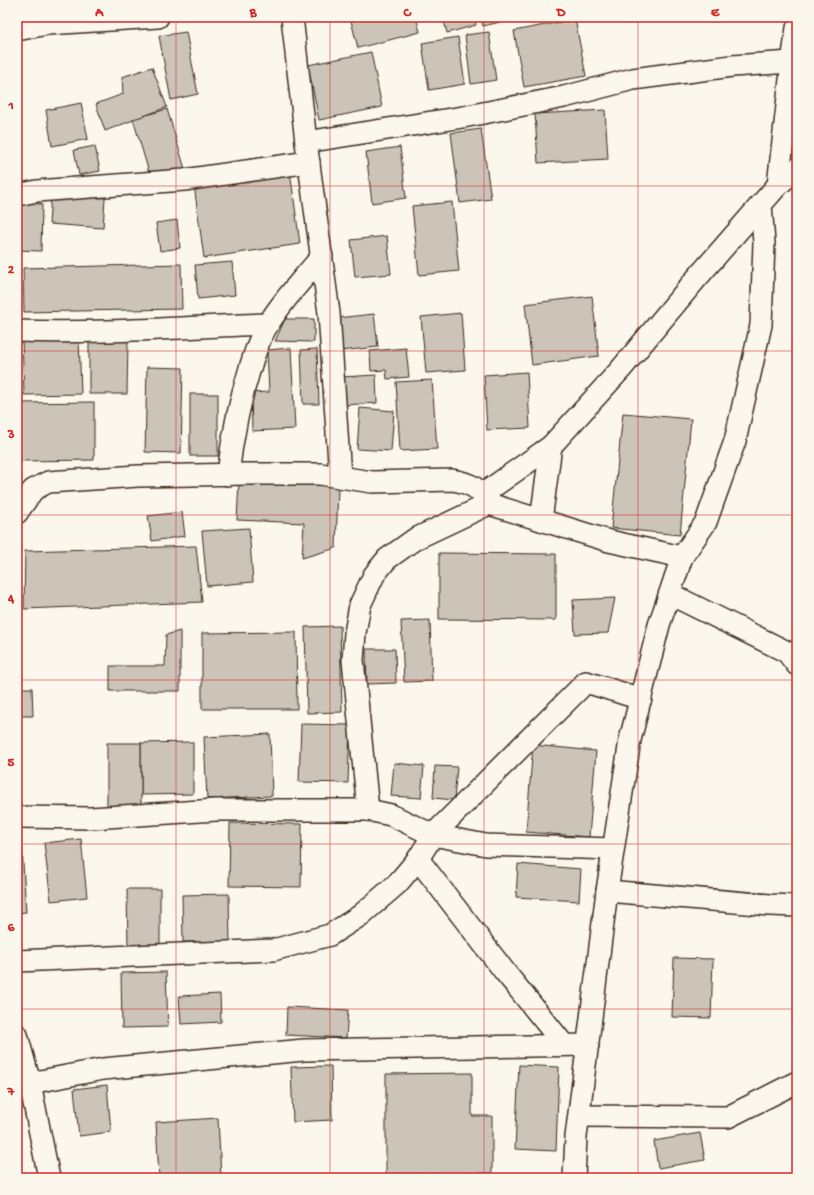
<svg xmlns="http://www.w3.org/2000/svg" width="814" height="1195" font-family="'Gochi Hand',sans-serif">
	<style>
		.building { fill: #ccc4b9; stroke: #3b2a1e }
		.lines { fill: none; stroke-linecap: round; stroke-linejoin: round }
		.street-casing { stroke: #3b2a1e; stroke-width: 24 }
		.street { stroke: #fbf7ec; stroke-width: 21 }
		.grid { fill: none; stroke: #d62828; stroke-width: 1; stroke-opacity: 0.55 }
		.neatline { fill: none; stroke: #d62828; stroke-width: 1.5 }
		.grid-label { font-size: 13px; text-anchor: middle; font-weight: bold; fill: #d62828 }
	</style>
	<rect width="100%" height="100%" fill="#fbf7ec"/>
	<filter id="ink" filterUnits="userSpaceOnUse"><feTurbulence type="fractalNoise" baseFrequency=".025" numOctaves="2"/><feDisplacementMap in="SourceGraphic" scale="8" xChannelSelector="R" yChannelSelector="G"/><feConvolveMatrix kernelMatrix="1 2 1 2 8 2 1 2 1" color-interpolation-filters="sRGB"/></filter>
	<g filter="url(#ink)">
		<g class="building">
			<polygon points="350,17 416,17 420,32 358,48"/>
			<polygon points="443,17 474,17 476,25 447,33"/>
			<polygon points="481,17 512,17 513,19 483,26"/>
			<polygon points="575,19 586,76 524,87 514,31"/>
			<polygon points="186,32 198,94 171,100 159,36"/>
			<polygon points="489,32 496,80 471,84 465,35"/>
			<polygon points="458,37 465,84 429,90 422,43"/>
			<polygon points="371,52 382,107 319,120 308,65"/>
			<polygon points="152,67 167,107 105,131 96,104 123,94 122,77"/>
			<polygon points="81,103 88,139 52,146 46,110"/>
			<polygon points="167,109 185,169 151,179 133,119"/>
			<polygon points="605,110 608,159 538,163 535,114"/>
			<polygon points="481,129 491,199 460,203 451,133"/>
			<polygon points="95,146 100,171 79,175 74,150"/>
			<polygon points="400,147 406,198 372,203 366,152"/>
			<polygon points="290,171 300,244 204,258 194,185"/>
			<polygon points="51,195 105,198 103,228 49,224"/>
			<polygon points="452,202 459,271 419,275 412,206"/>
			<polygon points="17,203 42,204 41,251 17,250"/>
			<polygon points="177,220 180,248 160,251 156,223"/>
			<polygon points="387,236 391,274 355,277 351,240"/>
			<polygon points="17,255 20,256 18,289 17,289"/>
			<polygon points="232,262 235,295 198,299 195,265"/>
			<polygon points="181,264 182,309 24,312 23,268"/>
			<polygon points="592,296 599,356 532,365 525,304"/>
			<polygon points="461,313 465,370 426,373 421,317"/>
			<polygon points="374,314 378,347 340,351 337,318"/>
			<polygon points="285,319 314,319 314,342 275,341"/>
			<polygon points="79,338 81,394 24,395 22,340"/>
			<polygon points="89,341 128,341 127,394 89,394"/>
			<polygon points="291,348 295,429 252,431 251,393 269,392 267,350"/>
			<polygon points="406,348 409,377 387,379 386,370 371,371 370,351"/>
			<polygon points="317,349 319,404 303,404 301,350"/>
			<polygon points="147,367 183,368 181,453 145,452"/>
			<polygon points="527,372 530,428 487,430 484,375"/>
			<polygon points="376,375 377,403 343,405 341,377"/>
			<polygon points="432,380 437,449 400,451 396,382"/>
			<rect x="190" y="394" width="28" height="62"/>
			<polygon points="94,402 94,460 18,461 18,403"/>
			<polygon points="360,408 394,411 391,451 357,449"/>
			<polygon points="623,413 691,419 680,535 611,528"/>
			<polygon points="239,482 338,486 336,548 302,558 304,523 237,520"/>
			<polygon points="182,512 185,536 152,541 148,516"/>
			<polygon points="249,528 253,582 207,586 202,531"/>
			<polygon points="196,546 202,602 24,609 25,551"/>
			<polygon points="439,553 556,554 556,620 439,619"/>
			<polygon points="615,598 608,633 575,634 573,600"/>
			<polygon points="430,620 432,681 404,682 401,621"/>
			<polygon points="340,626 342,712 307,713 305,627"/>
			<polygon points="180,631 180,691 110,691 110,666 165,666 166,635"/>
			<polygon points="296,632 297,709 202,709 202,633"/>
			<polygon points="366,649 395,649 396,683 367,684"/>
			<polygon points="17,688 32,688 33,716 17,716"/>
			<polygon points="301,724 350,725 348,783 299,782"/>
			<polygon points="270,734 272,796 207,799 204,737"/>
			<polygon points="193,742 193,794 141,795 141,743"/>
			<rect x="107" y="743" width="34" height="63"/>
			<polygon points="533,745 596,751 589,837 526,832"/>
			<polygon points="394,763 424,766 421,798 391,796"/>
			<polygon points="435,766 457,767 454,800 433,798"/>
			<polygon points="230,823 302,824 301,887 229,886"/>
			<polygon points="81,839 87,897 51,901 44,843"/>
			<polygon points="17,847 22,847 26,912 17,913"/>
			<polygon points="518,864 581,869 579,901 516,897"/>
			<polygon points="127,889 160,889 160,946 128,947"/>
			<polygon points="229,894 230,942 183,942 182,895"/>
			<polygon points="674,958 713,959 711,1018 672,1017"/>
			<polygon points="166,972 168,1027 122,1028 121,973"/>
			<polygon points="220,994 221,1022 181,1024 179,996"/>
			<polygon points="287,1007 348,1010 346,1038 286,1035"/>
			<polygon points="519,1065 559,1067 556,1151 515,1149"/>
			<polygon points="331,1066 332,1120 293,1122 291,1067"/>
			<polygon points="472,1073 472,1116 492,1116 492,1173 386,1174 386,1074"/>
			<polygon points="107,1085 111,1132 79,1136 74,1089"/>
			<polygon points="218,1118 221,1178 159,1178 156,1122"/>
			<polygon points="700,1133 705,1160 658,1168 654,1141"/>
		</g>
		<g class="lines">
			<defs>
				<g id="street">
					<polyline points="292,17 306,142 329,313 340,477"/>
					<polyline points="17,30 47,24 158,17"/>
					<polyline points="306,142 463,117 564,97 633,79 732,66 792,62"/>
					<polyline points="778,185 792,62 797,28"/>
					<polyline points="17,195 37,191 184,180 309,162"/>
					<path d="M17,331C101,334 184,327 268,324"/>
					<path d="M228,475C232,438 239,403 250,368C255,352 260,336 269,323C284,298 304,278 322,256"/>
					<polyline points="483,494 551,446 621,369 696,279 778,185 797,169"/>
					<path d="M17,513L33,490L48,482L138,476L247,474H320L372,482L452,480C470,483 480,488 489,504"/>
					<polyline points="541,520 551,446"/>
					<polyline points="670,594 787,652 797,665"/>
					<polyline points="368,810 353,660 355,633 360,605 374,575 387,559 415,539 489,504 609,541 682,557"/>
					<polyline points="17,817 91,818 216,810 368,810 391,815 433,835 486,845 613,849"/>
					<polyline points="418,859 505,972 564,1045"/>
					<polyline points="607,891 770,905 797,906"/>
					<polyline points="17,961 273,950 330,935 361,915 397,884 418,859 433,835 586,682 641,699"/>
					<polyline points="17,1035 30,1083 49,1178"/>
					<polyline points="30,1083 103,1069 304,1050 588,1045"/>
					<polyline points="579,1116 728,1117 797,1082"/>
					<polyline points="574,1178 576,1137 607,891 630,740 659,625 682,557 706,522 735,441 761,325 764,243 761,205"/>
				</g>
			</defs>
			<use href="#street" class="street-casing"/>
			<use href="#street" class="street"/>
		</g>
	</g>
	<path class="grid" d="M176,17V1178M330,17V1178M484,17V1178M638,17V1178M17,186H797M17,351H797M17,515H797M17,680H797M17,844H797M17,1009H797"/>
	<rect width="814" height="1195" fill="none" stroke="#fbf7ec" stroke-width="44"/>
	<rect x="22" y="22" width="770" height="1151" class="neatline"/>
	<g class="grid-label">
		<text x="99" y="16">A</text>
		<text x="253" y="16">B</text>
		<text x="407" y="16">C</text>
		<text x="561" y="16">D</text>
		<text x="715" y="16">E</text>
		<text x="11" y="109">1</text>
		<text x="11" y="273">2</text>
		<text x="11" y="438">3</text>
		<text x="11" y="602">4</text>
		<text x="11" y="766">5</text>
		<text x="11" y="931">6</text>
		<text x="11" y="1095">7</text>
	</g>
</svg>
